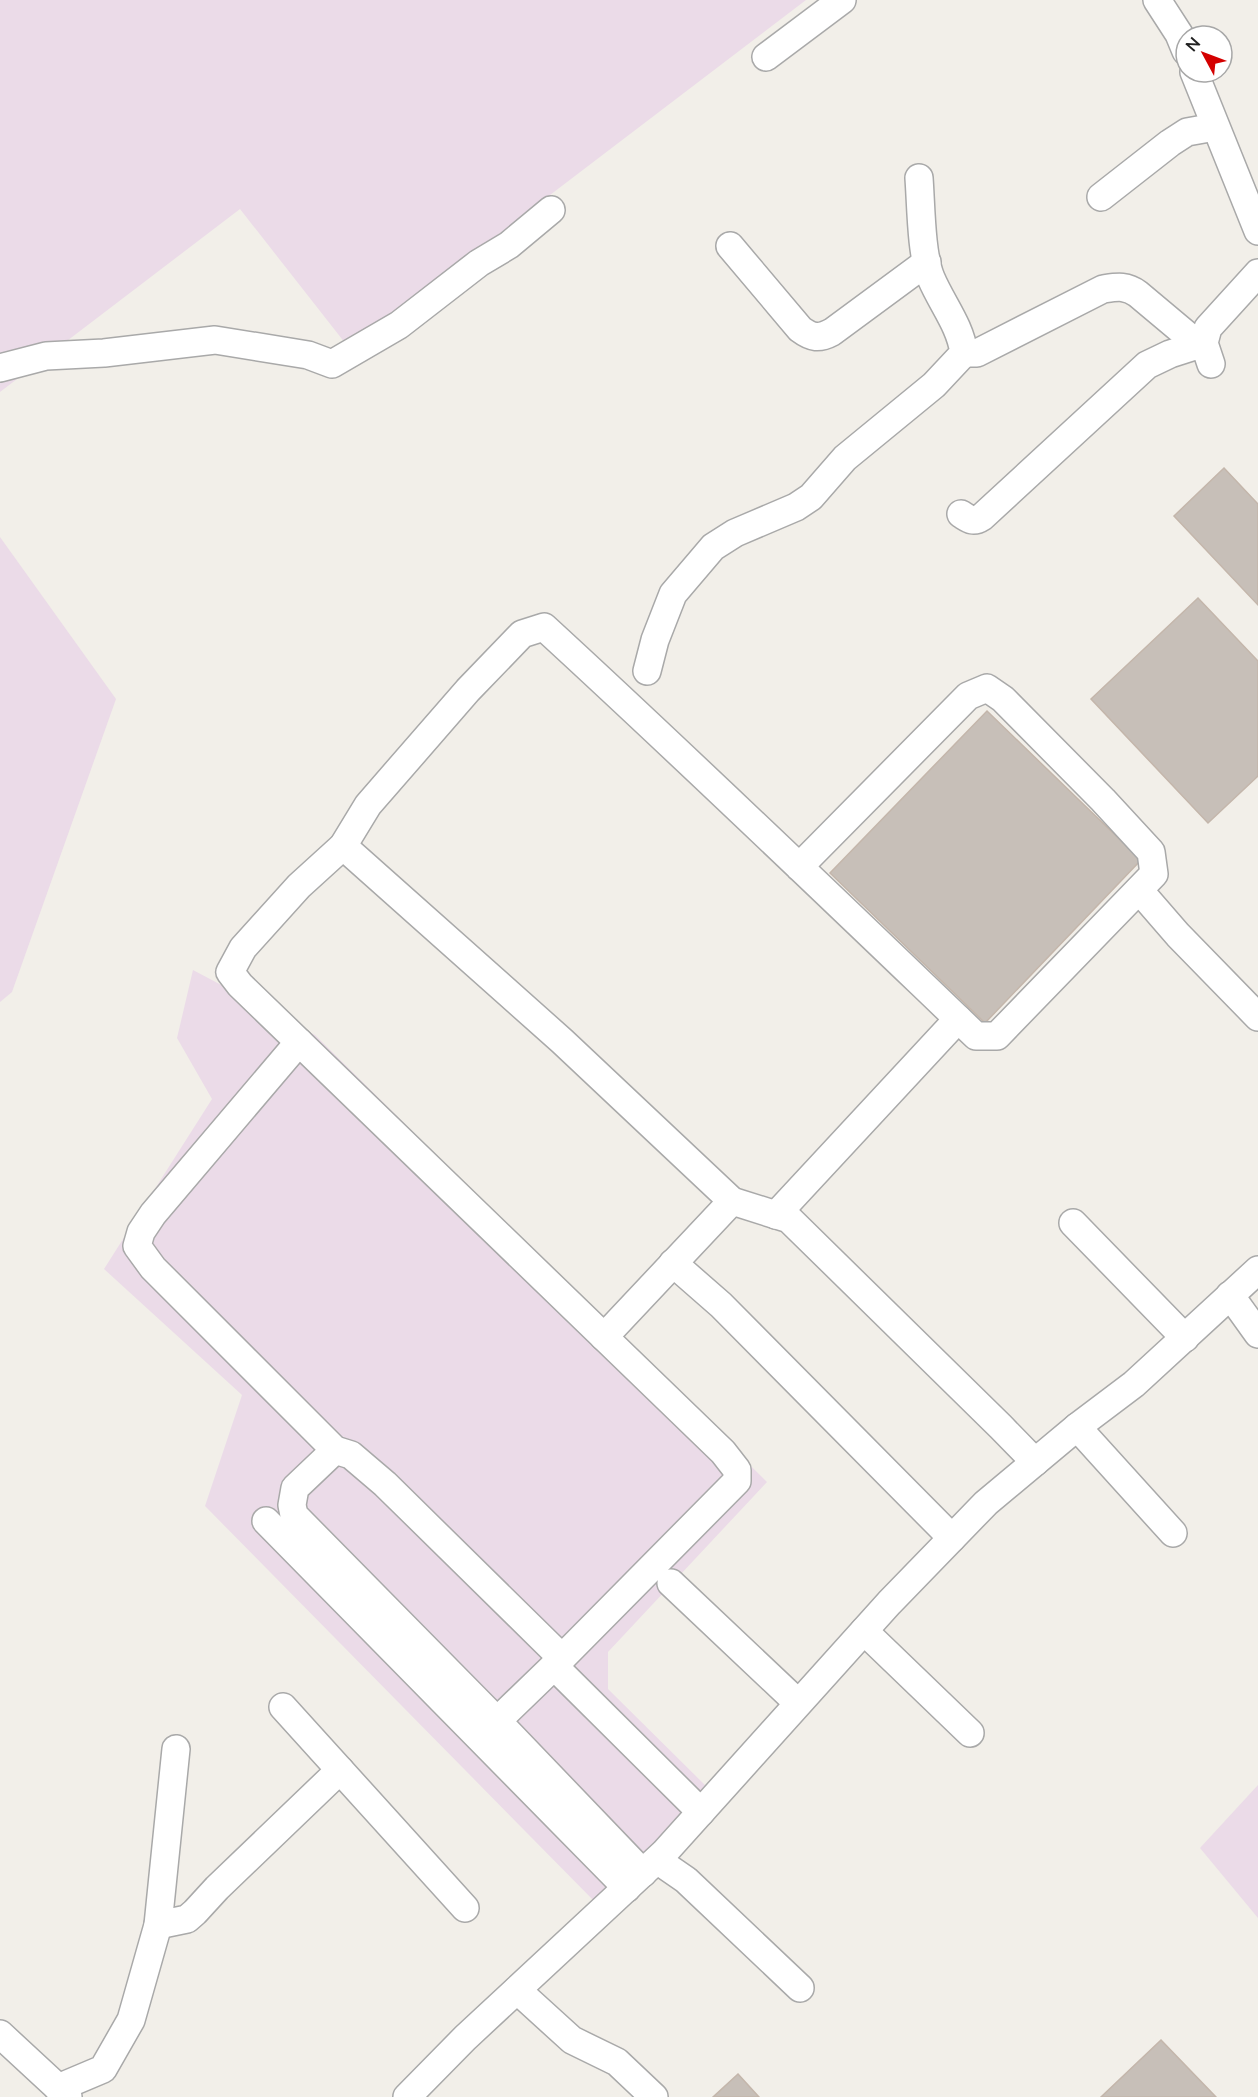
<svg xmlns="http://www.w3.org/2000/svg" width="1258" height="2097" font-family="Lato,sans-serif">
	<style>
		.industrial { fill: #ebdbe8 }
		.building { fill: #c7bfb8; stroke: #c4b6ab; stroke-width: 1.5 }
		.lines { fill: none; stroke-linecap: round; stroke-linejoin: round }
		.minor-casing { stroke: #a9a9a9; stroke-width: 30 }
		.minor { stroke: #fff; stroke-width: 27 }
	</style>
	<rect width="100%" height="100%" fill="#f2efe9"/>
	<g class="industrial">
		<polygon points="0,0 806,0 349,348 240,209 0,392"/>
		<polygon points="0,537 116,699 12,992 0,1002"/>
		<polygon points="193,970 315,1035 767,1482 608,1652 608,1689 708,1788 598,1905 205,1506 242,1395 104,1269 212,1099 177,1038"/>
		<polygon points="1258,1785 1258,1918 1200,1848"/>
	</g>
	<g class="building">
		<polygon points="1224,468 1258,504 1258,605 1174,516"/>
		<polygon points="1198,598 1258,661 1258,776 1208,823 1091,699"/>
		<polygon points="987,711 1141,860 985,1023 830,873"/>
		<polygon points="1161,2040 1216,2097 1101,2097"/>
		<polygon points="738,2074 759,2097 713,2097"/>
	</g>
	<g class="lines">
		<defs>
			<g id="minor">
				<polyline points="1157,0 1179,34 1186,51"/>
				<polyline points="766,57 842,0"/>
				<polyline points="1194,72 1258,231"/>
				<polyline points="1101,197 1170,143 1187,132 1215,127"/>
				<path d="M730,246L800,329C812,338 819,339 832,332L927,262"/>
				<path d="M964,353H977L1103,289C1117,287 1126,285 1138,294L1206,351"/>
				<polyline points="1211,364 1204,343 1208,328 1258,273"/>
				<polyline points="0,368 46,356 104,353 215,340 308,355 332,364 399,325 479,263 509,245 551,210"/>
				<path d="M961,514C969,519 973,523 982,517L1147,365L1170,354L1198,345"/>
				<path d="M647,671L655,640L673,594L713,547L735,533L796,507L811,497L845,458L934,385L964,353C960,325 942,304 931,278C921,255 921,204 919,178"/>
				<polyline points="343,846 562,1041 732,1201 789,1219 1001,1427 1035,1462"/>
				<polyline points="1139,890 1178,935 1258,1017"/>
				<polyline points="299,1042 153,1214 141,1232 137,1246 153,1268 335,1450 351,1455 385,1484 562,1658"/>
				<polyline points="776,1215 958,1019"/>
				<polyline points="1073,1223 1185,1338"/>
				<polyline points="673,1263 721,1305 952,1538"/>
				<polyline points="1230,1295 1258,1334"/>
				<polyline points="604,1337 732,1201"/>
				<polyline points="1077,1427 1173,1533"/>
				<polyline points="335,1450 295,1488 292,1505 294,1515 503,1727 643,1873"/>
				<polyline points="266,1521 627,1888"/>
				<polyline points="671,1583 798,1703"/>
				<polyline points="864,1631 970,1733"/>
				<polyline points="554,1666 701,1812"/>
				<polyline points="283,1707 465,1908"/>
				<path d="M497,1721L554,1666L737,1481V1470L723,1452L240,985L230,972L243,948L299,886L343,846L368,805L468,690L522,634L544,627C690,761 833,899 976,1036H997L1154,874L1151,852L1103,800L1003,699L987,688L968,696L799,867"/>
				<polyline points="657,1860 686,1880 800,1988"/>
				<polyline points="158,1925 187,1919 195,1912 217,1888 340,1770"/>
				<polyline points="517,1990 572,2040 617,2062 654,2097"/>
				<polyline points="0,2034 68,2097"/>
				<polyline points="58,2088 103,2069 131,2020 158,1925 176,1749"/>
				<polyline points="407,2097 465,2038 664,1853 889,1603 986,1503 1077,1427 1134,1384 1258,1270"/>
			</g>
		</defs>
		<use href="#minor" class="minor-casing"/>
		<use href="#minor" class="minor"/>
	</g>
	<g transform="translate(1204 54) rotate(311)"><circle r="28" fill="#ffffff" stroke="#a7a7a7" stroke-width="1.5"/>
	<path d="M0-4.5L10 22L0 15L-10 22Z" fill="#d40000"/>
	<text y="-9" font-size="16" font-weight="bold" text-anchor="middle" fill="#222222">N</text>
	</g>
</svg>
